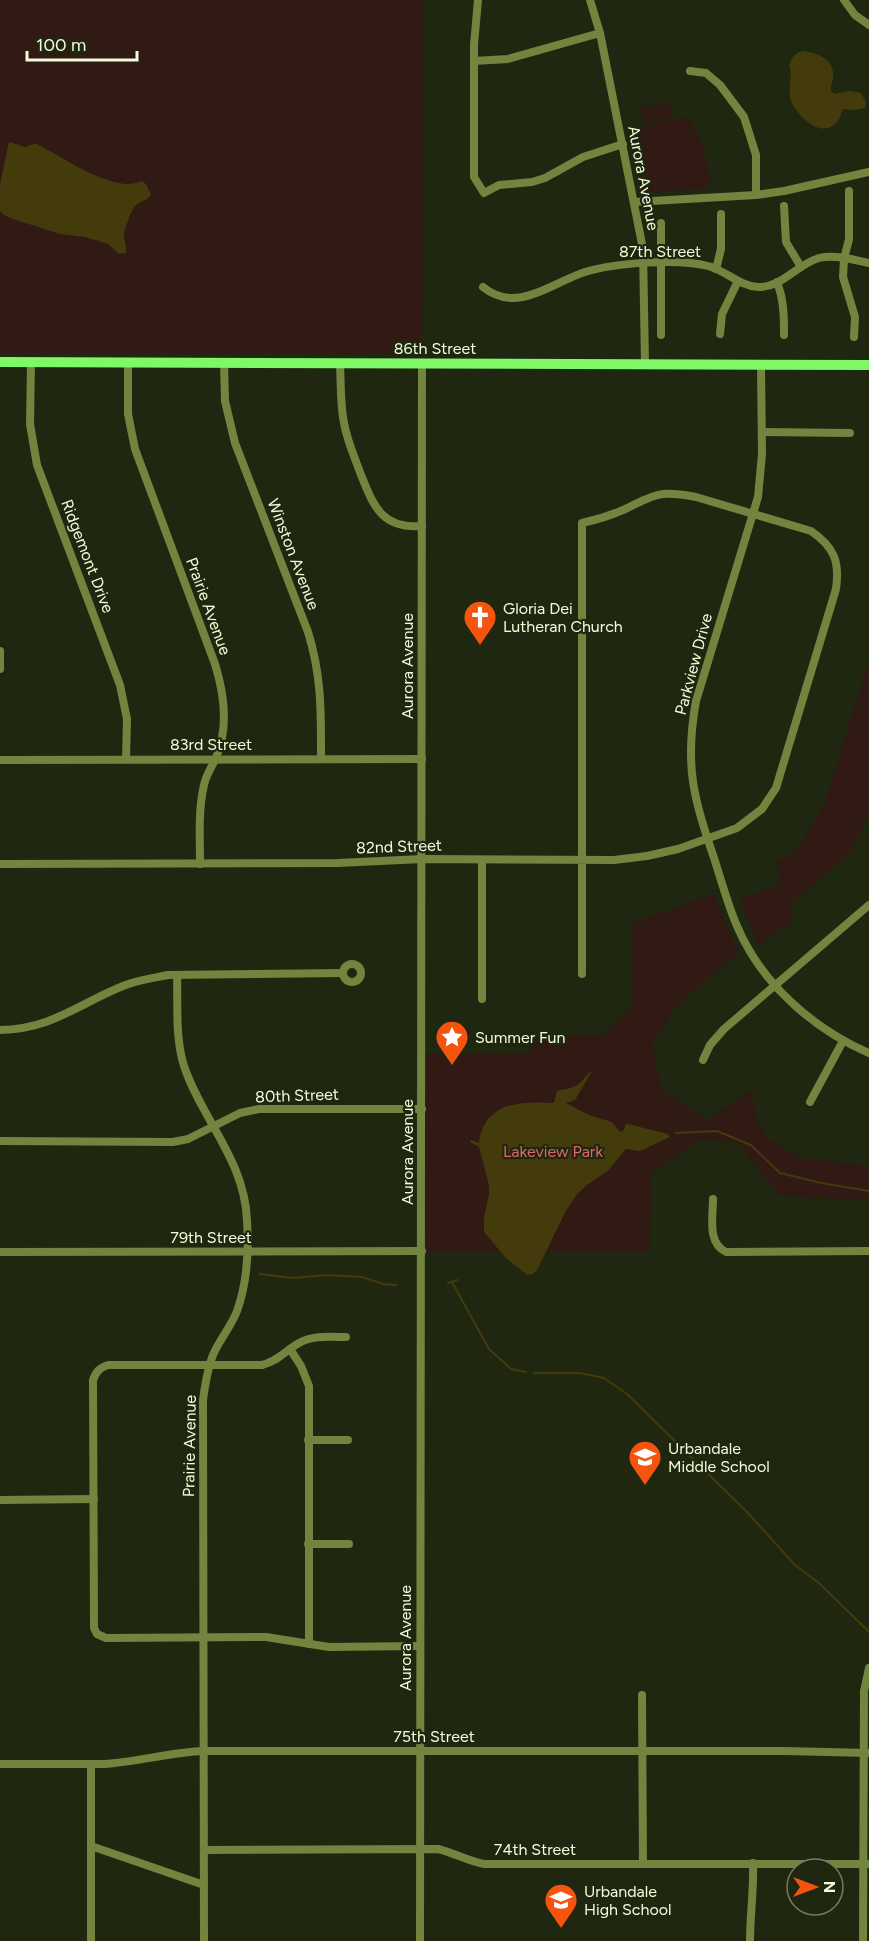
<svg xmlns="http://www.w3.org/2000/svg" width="869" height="1941" font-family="Figtree,sans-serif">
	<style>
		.green { fill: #311914 }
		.water { fill: #443b0d }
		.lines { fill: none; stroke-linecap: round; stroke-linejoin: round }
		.stream { stroke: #443b0d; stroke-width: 2 }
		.minor { stroke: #73843e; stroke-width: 8 }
		.major { stroke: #7ef865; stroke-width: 10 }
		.labels { text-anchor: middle; stroke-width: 4.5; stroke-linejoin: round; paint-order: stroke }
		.street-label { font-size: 16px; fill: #f2fdd9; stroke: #1f2711 }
		.poi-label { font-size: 16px; fill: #f2fdd9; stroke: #1f2711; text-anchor: start }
		.park-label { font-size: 16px; fill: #db676c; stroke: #1f2711 }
	</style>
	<rect width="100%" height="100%" fill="#1f2711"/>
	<g class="green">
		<polygon points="0,0 424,0 422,354 0,353"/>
		<polygon points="668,102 672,118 644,124 640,108"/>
		<path d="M686,117C703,136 709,163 710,188L640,192L627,131Z"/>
		<polygon points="869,659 869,815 848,855 791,903 791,923 758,945 740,899 781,885 776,862 793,853 805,838 825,803"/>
		<polygon points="714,894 738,952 676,1007 652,1043 661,1089 706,1120 752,1090 757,1123 770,1140 801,1158 869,1166 869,1200 780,1196 738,1143 700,1139 651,1173 650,1251 422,1251 421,1053 532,1053 533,1035 602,1035 632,1009 632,923"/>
	</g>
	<g class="water">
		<path d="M804,51C818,53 835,60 833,77C833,83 830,85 831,91L835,94L849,91L861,93L866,102L865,108L854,110L843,109C841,113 840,119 837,122C822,140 799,117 792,103C786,90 794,77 789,66C792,57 794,53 804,51Z"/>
		<path d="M9,142L25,147L33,144H37C60,156 80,170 104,179C111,181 120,184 127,184C144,184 142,174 151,195C147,201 140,201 135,206C132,209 124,230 124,234C124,241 127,246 126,253L119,254L108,244L85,237L60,234L13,219L4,215L0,211V184Z"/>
		<path d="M592,1071L575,1100L566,1103L589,1115L612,1122L620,1132L624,1130L626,1124H628L668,1134L670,1137L640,1151L626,1149L608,1171L587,1185L577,1194L566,1211L537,1270L533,1274L527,1275L505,1257L484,1232V1218L489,1194V1185L479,1147L470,1142L471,1140L479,1143C484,1102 521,1101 554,1103L557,1091C563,1089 572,1089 577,1085C583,1082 585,1075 592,1071Z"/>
	</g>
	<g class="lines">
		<g class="stream">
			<polyline points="676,1133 717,1131 751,1145 780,1173 821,1183 869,1191"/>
			<polyline points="260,1274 293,1278 327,1275 362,1277 383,1284 396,1285"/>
			<polyline points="452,1282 489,1349 511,1369 526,1372"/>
			<polyline points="448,1283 457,1280"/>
			<polyline points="534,1373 580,1373 604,1378 627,1394 748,1513 795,1565 819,1583 869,1632"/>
		</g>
		<g class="minor">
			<polyline points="478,0 474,45 474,177 484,193 499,185 532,182 545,178 583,157 623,144"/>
			<polyline points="590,0 600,33 643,249 645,364"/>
			<polyline points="844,0 855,15 869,25"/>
			<polyline points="474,61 508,59 600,33"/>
			<polyline points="690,71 706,73 720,85 744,117 756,155 756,195"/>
			<polyline points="849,191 849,239 844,259 843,277 855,317 854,337"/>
			<polyline points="635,202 756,195 784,191 869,172"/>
			<polyline points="784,206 786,242 801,267"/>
			<polyline points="716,269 721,249 721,214"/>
			<path d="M777,282C784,300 784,317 784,335"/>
			<path d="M483,287C517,315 553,282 585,272C615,263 677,258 708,266C725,270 739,286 758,287C782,288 797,264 819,258C835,254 854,260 869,263"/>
			<polyline points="720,334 722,314 738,281"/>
			<polyline points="661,335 661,223"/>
			<polyline points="31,362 30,424 37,465 120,685 127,719 126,759"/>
			<path d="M128,362V414L135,449L215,664C224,693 229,730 215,760C211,768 206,775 204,785C198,810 200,838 200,864"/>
			<path d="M224,362L225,401L235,443L308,632C322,677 321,713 321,759"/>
			<path d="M340,363C341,383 340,403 344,423C347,441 355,458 361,475C374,507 382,529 422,526"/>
			<path d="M761,365L762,454L758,497L696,701C684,767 694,799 715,861C722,883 728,905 737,926C761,983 813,1029 869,1053"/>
			<polyline points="762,432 850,433"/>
			<polyline points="0,651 0,669"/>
			<polyline points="0,760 422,759"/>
			<path d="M0,864L338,863L422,859L614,860L647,856L678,849L737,828L762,809L776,788L836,589C840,561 834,547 811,531L696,497C685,495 674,493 663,494C648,496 637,504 623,510C609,516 596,520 582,523V974"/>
			<circle cx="352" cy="973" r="9"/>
			<path d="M177,975C178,1004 175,1038 184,1066C202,1120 245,1160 247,1221C249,1251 247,1283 237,1311C231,1327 219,1340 213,1355C207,1370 205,1385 203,1400L204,1941"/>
			<polyline points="482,999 482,860"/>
			<path d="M0,1030C52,1029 78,1004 123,986C137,980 153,978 168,975L342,973"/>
			<polyline points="703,1060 710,1045 724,1029 869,905"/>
			<polyline points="810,1102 843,1041"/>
			<polyline points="0,1141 173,1142 188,1139 240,1113 259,1109 422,1109"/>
			<path d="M713,1199C713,1217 707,1243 726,1252L869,1251"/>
			<polyline points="0,1252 422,1251"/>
			<path d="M346,1337C331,1337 313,1335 299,1343C285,1351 278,1361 262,1365H108C99,1368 96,1372 93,1380L94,1628L97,1634L106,1638L266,1637L329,1647L420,1646"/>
			<polyline points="290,1349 301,1366 309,1386 309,1644"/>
			<polyline points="308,1440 348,1440"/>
			<polyline points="0,1500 94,1499"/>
			<polyline points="308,1544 349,1544"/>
			<polyline points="642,1695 643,1864"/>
			<path d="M0,1764H104C138,1762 170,1752 204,1751H784L869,1753"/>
			<polyline points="91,1764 91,1941"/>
			<polyline points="91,1846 204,1885"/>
			<path d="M204,1850L438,1849C454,1853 468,1861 484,1864H869"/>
			<polyline points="420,1941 422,363"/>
			<path d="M750,1941C750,1915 754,1889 753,1863"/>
			<polyline points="863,1941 864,1691 869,1668"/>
		</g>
		<polyline class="major" points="0,362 869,365"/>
	</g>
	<defs>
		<symbol id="church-pin" viewBox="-11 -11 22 30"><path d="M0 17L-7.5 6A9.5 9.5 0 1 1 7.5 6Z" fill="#f4540e" stroke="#1f2711"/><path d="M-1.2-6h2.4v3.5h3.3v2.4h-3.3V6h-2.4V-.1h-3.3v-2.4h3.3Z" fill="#fff"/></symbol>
		<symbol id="sight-pin" viewBox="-11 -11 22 30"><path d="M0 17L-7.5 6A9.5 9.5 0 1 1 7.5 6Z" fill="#f4540e" stroke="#1f2711"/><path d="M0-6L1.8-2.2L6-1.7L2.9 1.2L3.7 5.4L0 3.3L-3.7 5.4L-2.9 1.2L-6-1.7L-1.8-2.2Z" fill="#fff"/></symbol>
		<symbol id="school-pin" viewBox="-11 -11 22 30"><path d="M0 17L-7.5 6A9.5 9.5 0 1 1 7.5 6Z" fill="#f4540e" stroke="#1f2711"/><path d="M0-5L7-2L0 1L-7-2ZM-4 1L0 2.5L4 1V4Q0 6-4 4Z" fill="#fff"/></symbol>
	</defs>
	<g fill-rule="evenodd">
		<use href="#church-pin" x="461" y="598" width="38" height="52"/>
		<use href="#sight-pin" x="433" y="1018" width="38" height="52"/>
		<use href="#school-pin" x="626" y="1438" width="38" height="52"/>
		<use href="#school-pin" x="542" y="1881" width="38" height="52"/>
	</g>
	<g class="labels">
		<g class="street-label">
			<text transform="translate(644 178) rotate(79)" y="6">Aurora Avenue</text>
			<text x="660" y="257">87th Street</text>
			<text x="435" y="354">86th Street</text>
			<text transform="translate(294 554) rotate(69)" y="6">Winston Avenue</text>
			<text transform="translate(88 556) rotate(69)" y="6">Ridgemont Drive</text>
			<text transform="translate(209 606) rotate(70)" y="6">Prairie Avenue</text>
			<text transform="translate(693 664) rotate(-75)" y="6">Parkview Drive</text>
			<text transform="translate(407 666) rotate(-90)" y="6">Aurora Avenue</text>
			<text x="211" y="750">83rd Street</text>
			<text transform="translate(399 846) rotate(-2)" y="6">82nd Street</text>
			<text transform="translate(297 1095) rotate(-2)" y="6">80th Street</text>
			<text transform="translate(407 1152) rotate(-90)" y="6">Aurora Avenue</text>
			<text x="211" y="1243">79th Street</text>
			<text transform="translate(189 1446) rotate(-89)" y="6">Prairie Avenue</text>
			<text transform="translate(405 1638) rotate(-90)" y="6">Aurora Avenue</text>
			<text x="434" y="1742">75th Street</text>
			<text x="535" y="1855">74th Street</text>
		</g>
		<g class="poi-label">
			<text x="503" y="614">Gloria Dei<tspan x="503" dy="18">Lutheran Church</tspan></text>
			<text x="475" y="1043">Summer Fun</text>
			<text x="668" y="1454">Urbandale<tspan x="668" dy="18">Middle School</tspan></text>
			<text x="584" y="1897">Urbandale<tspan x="584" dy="18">High School</tspan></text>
		</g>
		<g class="park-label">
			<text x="553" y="1157">Lakeview Park</text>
		</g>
	</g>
	<g transform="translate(815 1887) rotate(90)"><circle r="28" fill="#1f2711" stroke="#737d61" stroke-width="1.5"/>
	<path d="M0-4.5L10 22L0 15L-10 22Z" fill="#f4540e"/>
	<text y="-9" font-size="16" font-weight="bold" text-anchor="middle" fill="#f2fdd9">N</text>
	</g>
	<path d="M27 51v9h110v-9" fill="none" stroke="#f2fdd9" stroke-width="3"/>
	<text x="36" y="51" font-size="18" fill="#f2fdd9" stroke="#1f2711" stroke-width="4.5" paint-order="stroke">100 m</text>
</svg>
